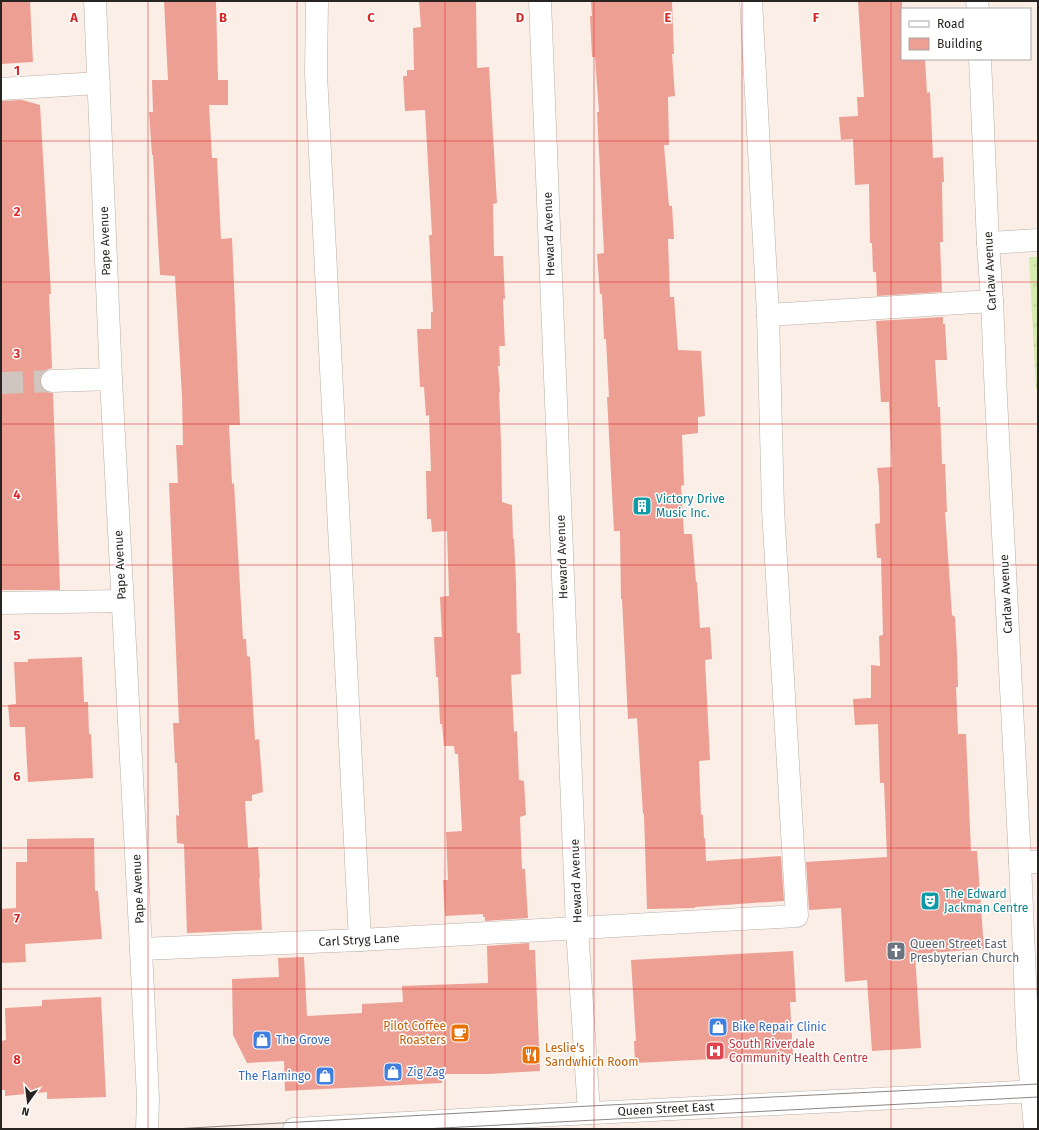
<svg xmlns="http://www.w3.org/2000/svg" width="1039" height="1130" font-family="'Fira Sans',sans-serif">
	<style>
		.grass { fill: url(#grass-tufts) }
		.building { fill: #ed9f94 }
		.lines { fill: none; stroke-linecap: round; stroke-linejoin: round }
		.minor-tunnel { stroke: #d0c6bf; stroke-width: 22; stroke-dasharray: 22 11; stroke-linecap: butt }
		.minor-casing { stroke: #b9afa7; stroke-width: 23 }
		.major-casing { stroke: #b9afa7; stroke-width: 23 }
		.minor { stroke: #fff; stroke-width: 22 }
		.major { stroke: #fff; stroke-width: 22 }
		.tram { stroke: #8e8680; stroke-width: 1 }
		.grid { fill: none; stroke: #d62828; stroke-width: 1; stroke-opacity: 0.55 }
		.labels { text-anchor: middle; stroke-width: 3; stroke-linejoin: round; paint-order: stroke }
		.street-label { font-size: 12px; fill: #282421; stroke: #fff }
		.culture-label { font-size: 12px; fill: #0d838f; stroke: #fff; text-anchor: start }
		.worship-label { font-size: 12px; fill: #5b616d; stroke: #fff; text-anchor: start }
		.food-label { font-size: 12px; fill: #c56008; stroke: #fff; text-anchor: end }
		.shop-label { font-size: 12px; fill: #366cbe; stroke: #fff; text-anchor: start }
		.health-label { font-size: 12px; fill: #be3a42; stroke: #fff; text-anchor: start }
		.grid-label { font-size: 13px; text-anchor: middle; font-weight: bold; fill: #d62828; stroke: #fff; stroke-width: 3; stroke-linejoin: round; paint-order: stroke }
	</style>
	<defs>
		<pattern id="grass-tufts" width="24" height="20" patternUnits="userSpaceOnUse"><rect width="24" height="20" fill="#d6ebae"/><path d="M3 7l-1-3M5 7V3M7 7l1-3M15 17l-1-3M17 17v-4M19 17l1-3" fill="none" stroke="#b8c995"/></pattern>
	</defs>
	<rect width="100%" height="100%" fill="#faeee6"/>
	<polygon class="grass" points="1029,257 1038,257 1038,389 1036,389"/>
	<g class="building">
		<polygon points="1,1 30,1 33,62 1,64"/>
		<polygon points="164,1 216,1 218,80 228,80 228,105 209,105 212,158 217,158 221,239 232,238 240,425 229,425 232,484 234,483 243,639 246,639 247,656 250,657 255,740 259,739 263,792 252,795 252,801 245,801 248,848 258,847 260,878 259,878 262,930 187,933 184,844 177,843 176,815 179,816 177,763 175,763 173,723 179,723 169,483 178,483 176,445 183,445 182,396 175,276 160,275 153,155 152,155 149,112 153,112 152,80 168,80"/>
		<polygon points="419,1 476,1 477,68 489,67 497,203 493,204 494,256 503,256 505,299 503,299 505,346 499,346 500,366 498,366 500,392 499,392 501,441 502,502 512,505 513,539 514,539 516,583 517,633 520,633 521,674 511,675 514,732 517,731 519,780 524,781 526,815 520,817 522,869 525,869 528,918 485,921 485,917 483,917 483,914 445,916 443,880 448,880 446,832 462,831 458,754 455,754 454,746 444,746 442,724 440,724 438,677 436,677 434,637 442,637 440,597 449,596 447,531 432,532 431,519 427,519 426,471 431,471 429,415 426,416 424,387 420,387 417,329 431,329 431,312 433,312 429,235 432,235 425,110 405,111 403,76 407,76 407,70 414,70 413,28 421,27"/>
		<polygon points="591,1 672,1 674,54 672,54 675,96 668,97 669,145 664,145 669,206 672,206 674,239 668,239 670,297 674,297 678,350 701,351 705,416 698,417 698,433 682,435 684,485 681,486 684,534 692,534 696,582 697,582 700,628 710,627 712,659 705,660 710,760 699,761 701,815 703,815 704,838 705,838 706,861 781,856 784,901 695,907 695,908 647,909 644,814 643,814 637,718 628,719 622,599 621,599 620,531 614,531 607,397 609,397 606,339 604,339 602,294 600,294 597,254 604,253 597,112 599,112 595,57 592,57 590,16 592,16"/>
		<polygon points="858,1 902,1 902,59 925,59 927,93 930,92 933,158 943,157 944,182 942,182 943,242 940,242 942,292 877,296 876,272 873,272 872,243 870,243 869,184 855,185 853,139 841,140 839,117 858,116 857,97 864,97"/>
		<polygon points="22,100 40,105 51,294 49,294 52,368 46,370 41,375 40,382 42,388 46,392 53,393 60,590 1,590 1,101"/>
		<polygon points="943,317 943,324 945,324 947,360 935,360 938,407 940,407 942,464 945,464 947,512 945,512 952,615 955,617 957,654 958,687 956,687 958,734 966,734 971,851 977,851 984,949 915,954 921,1048 872,1051 867,980 845,982 841,908 809,910 806,862 887,857 884,783 880,783 878,724 855,725 853,699 871,698 871,665 880,666 879,636 883,635 881,558 877,558 875,524 880,523 879,486 877,468 892,467 889,402 881,402 876,321"/>
		<polygon points="82,657 84,702 88,702 89,734 91,734 93,778 28,782 25,727 10,727 8,705 16,704 14,662 28,662 28,659"/>
		<polygon points="94,838 95,891 98,891 102,939 25,944 26,962 1,963 1,909 16,908 16,862 27,862 27,839"/>
		<polygon points="529,943 529,950 535,950 540,1071 487,1074 442,1074 442,1083 285,1091 284,1061 247,1063 233,1035 232,979 279,977 278,958 304,957 307,1016 362,1013 362,1004 403,1002 402,986 488,983 487,946"/>
		<polygon points="793,951 796,1002 790,1002 793,1055 635,1063 634,1041 636,1041 631,960"/>
		<polygon points="101,997 106,1097 47,1099 47,1092 5,1096 5,1090 1,1090 1,1041 6,1040 5,1008 42,1006 42,1000"/>
	</g>
	<g class="lines">
		<polyline class="minor-tunnel" points="1,383 52,381"/>
		<defs>
			<g id="minor">
				<polyline points="95,1 111,379 141,949 148,1099 147,1129"/>
				<polyline points="317,1 316,74 360,940"/>
				<polyline points="540,1 577,928 589,1113"/>
				<polyline points="1,89 99,83"/>
				<polyline points="988,243 1038,240"/>
				<polyline points="768,315 992,301"/>
				<polyline points="52,381 111,379"/>
				<polyline points="1,603 122,601"/>
				<polyline points="1020,862 1038,862"/>
				<polyline points="141,949 360,940 797,916 773,509 768,315 751,1"/>
			</g>
			<g id="major">
				<polyline points="977,1 978,9"/>
				<polyline points="980,59 988,243 992,301 996,398 1020,862 1028,1049 1035,1129"/>
				<polyline points="294,1129 552,1115 1038,1091"/>
			</g>
		</defs>
		<use href="#minor" class="minor-casing"/>
		<use href="#major" class="major-casing"/>
		<use href="#minor" class="minor"/>
		<use href="#major" class="major"/>
		<g class="tram">
			<polyline points="173,1129 589,1106 1038,1084"/>
			<polyline points="423,1129 1038,1097"/>
		</g>
	</g>
	<path class="grid" d="M148,1V1129M297,1V1129M445,1V1129M594,1V1129M742,1V1129M891,1V1129M1,141H1038M1,282H1038M1,424H1038M1,565H1038M1,706H1038M1,848H1038M1,989H1038"/>
	<defs>
		<symbol id="building-square" viewBox="-11 -11 22 22"><rect x="-9" y="-9" width="18" height="18" rx="4" fill="#0f9aa8" stroke="#fff"/><path d="M-4-6H4V6H1V3H-1V6H-4ZM-2.5-4.3h1.7v1.8h-1.7ZM.8-4.3h1.7v1.8H.8ZM-2.5-1h1.7V.8h-1.7ZM.8-1h1.7V.8H.8Z" fill="#fff"/></symbol>
		<symbol id="theatre-square" viewBox="-11 -11 22 22"><rect x="-9" y="-9" width="18" height="18" rx="4" fill="#0f9aa8" stroke="#fff"/><path d="M-5-5.5Q0-4 5-5.5V0Q5 5 0 6Q-5 5-5 0ZM-3.3-2.5H-1v1.5H-3.3ZM1-2.5H3.3v1.5H1ZM-2.8 1Q0 5.5 2.8 1Z" fill="#fff"/></symbol>
		<symbol id="church-square" viewBox="-11 -11 22 22"><rect x="-9" y="-9" width="18" height="18" rx="4" fill="#6b7280" stroke="#fff"/><path d="M-1.2-6h2.4v3.5h3.3v2.4h-3.3V6h-2.4V-.1h-3.3v-2.4h3.3Z" fill="#fff"/></symbol>
		<symbol id="shop-square" viewBox="-11 -11 22 22"><rect x="-9" y="-9" width="18" height="18" rx="4" fill="#3f7fe0" stroke="#fff"/><path d="M-5-2.5h2.3a2.7 3.5 0 0 1 5.4 0H5L5.5 6h-11ZM-1.5-2.5h3a1.5 2.3 0 0 0-3 0Z" fill="#fff"/></symbol>
		<symbol id="cafe-square" viewBox="-11 -11 22 22"><rect x="-9" y="-9" width="18" height="18" rx="4" fill="#e8710a" stroke="#fff"/><path d="M-5.5-4.5H6V0H3Q3 3.5 0 3.5H-2.5Q-5.5 3.5-5.5 0ZM3-3.2v2h1.7v-2ZM-6 4.5H4V6H-6Z" fill="#fff"/></symbol>
		<symbol id="hospital-square" viewBox="-11 -11 22 22"><rect x="-9" y="-9" width="18" height="18" rx="4" fill="#e0444e" stroke="#fff"/><path d="M-5-5h3v3.5h4V-5h3V5h-3V1.5h-4V5h-3Z" fill="#fff"/></symbol>
		<symbol id="restaurant-square" viewBox="-11 -11 22 22"><rect x="-9" y="-9" width="18" height="18" rx="4" fill="#e8710a" stroke="#fff"/><path d="M-5-6h1v4h1v-4h1v4h1v-4h1v5L-1.5 .5V6h-2V.5L-5-1ZM5-6V6H3V1.5H1.5Q1.5-4 5-6Z" fill="#fff"/></symbol>
	</defs>
	<g fill-rule="evenodd">
		<use href="#building-square" x="631" y="495" width="22" height="22"/>
		<use href="#theatre-square" x="919" y="890" width="22" height="22"/>
		<use href="#church-square" x="885" y="940" width="22" height="22"/>
		<use href="#shop-square" x="707" y="1016" width="22" height="22"/>
		<use href="#cafe-square" x="449" y="1022" width="22" height="22"/>
		<use href="#shop-square" x="251" y="1029" width="22" height="22"/>
		<use href="#hospital-square" x="704" y="1040" width="22" height="22"/>
		<use href="#restaurant-square" x="520" y="1044" width="22" height="22"/>
		<use href="#shop-square" x="382" y="1061" width="22" height="22"/>
		<use href="#shop-square" x="314" y="1065" width="22" height="22"/>
	</g>
	<g class="labels">
		<g class="street-label">
			<text transform="translate(549 234) rotate(-92)" y="4">Heward Avenue</text>
			<text transform="translate(105 241) rotate(-92)" y="4">Pape Avenue</text>
			<text transform="translate(990 271) rotate(-93)" y="4">Carlaw Avenue</text>
			<text transform="translate(562 557) rotate(-92)" y="4">Heward Avenue</text>
			<text transform="translate(120 565) rotate(-93)" y="4">Pape Avenue</text>
			<text transform="translate(1006 594) rotate(-93)" y="4">Carlaw Avenue</text>
			<text transform="translate(576 881) rotate(-92)" y="4">Heward Avenue</text>
			<text transform="translate(138 889) rotate(-93)" y="4">Pape Avenue</text>
			<text transform="translate(359 940) rotate(-3)" y="4">Carl Stryg Lane</text>
			<text transform="translate(666 1109) rotate(-3)" y="4">Queen Street East</text>
		</g>
		<g class="culture-label">
			<text x="656" y="503">Victory Drive<tspan x="656" dy="14">Music Inc.</tspan></text>
			<text x="944" y="898">The Edward<tspan x="944" dy="14">Jackman Centre</tspan></text>
		</g>
		<g class="worship-label">
			<text x="910" y="948">Queen Street East<tspan x="910" dy="14">Presbyterian Church</tspan></text>
		</g>
		<g class="food-label">
			<text x="446" y="1030">Pilot Coffee<tspan x="446" dy="14">Roasters</tspan></text>
			<text x="545" y="1052" text-anchor="start">Leslie's<tspan x="545" dy="14">Sandwhich Room</tspan></text>
		</g>
		<g class="shop-label">
			<text x="732" y="1031">Bike Repair Clinic</text>
			<text x="276" y="1044">The Grove</text>
			<text x="407" y="1076">Zig Zag</text>
			<text x="311" y="1080" text-anchor="end">The Flamingo</text>
		</g>
		<g class="health-label">
			<text x="729" y="1048">South Riverdale<tspan x="729" dy="14">Community Health Centre</tspan></text>
		</g>
	</g>
	<g class="grid-label">
		<text x="74" y="22">A</text>
		<text x="223" y="22">B</text>
		<text x="371" y="22">C</text>
		<text x="520" y="22">D</text>
		<text x="668" y="22">E</text>
		<text x="816" y="22">F</text>
		<text x="17" y="75">1</text>
		<text x="17" y="216">2</text>
		<text x="17" y="358">3</text>
		<text x="17" y="499">4</text>
		<text x="17" y="640">5</text>
		<text x="17" y="781">6</text>
		<text x="17" y="923">7</text>
		<text x="17" y="1064">8</text>
	</g>
	<rect width="1039" height="1130" fill="none" stroke="#282421" stroke-width="4"/>
	<rect x="901" y="8" width="130" height="52" fill="#ffffff" stroke="#a9a7a6"/>
	<rect x="909" y="21" width="20" height="6" fill="#ffffff" stroke="#a9a7a6"/>
	<text x="937" y="28" font-size="12" fill="#282421">Road</text>
	<rect x="909" y="38" width="20" height="12" fill="#ed9f94" stroke="#a9a7a6"/>
	<text x="937" y="48" font-size="12" fill="#282421">Building</text>
	<g transform="translate(28 1102) rotate(194)" stroke="#ffffff" stroke-width="3" paint-order="stroke">
	<path d="M0-3L7 15L0 10L-7 15Z" fill="#282421"/>
	<text y="-6" font-size="11" font-weight="bold" text-anchor="middle" fill="#282421">N</text>
	</g>
</svg>
